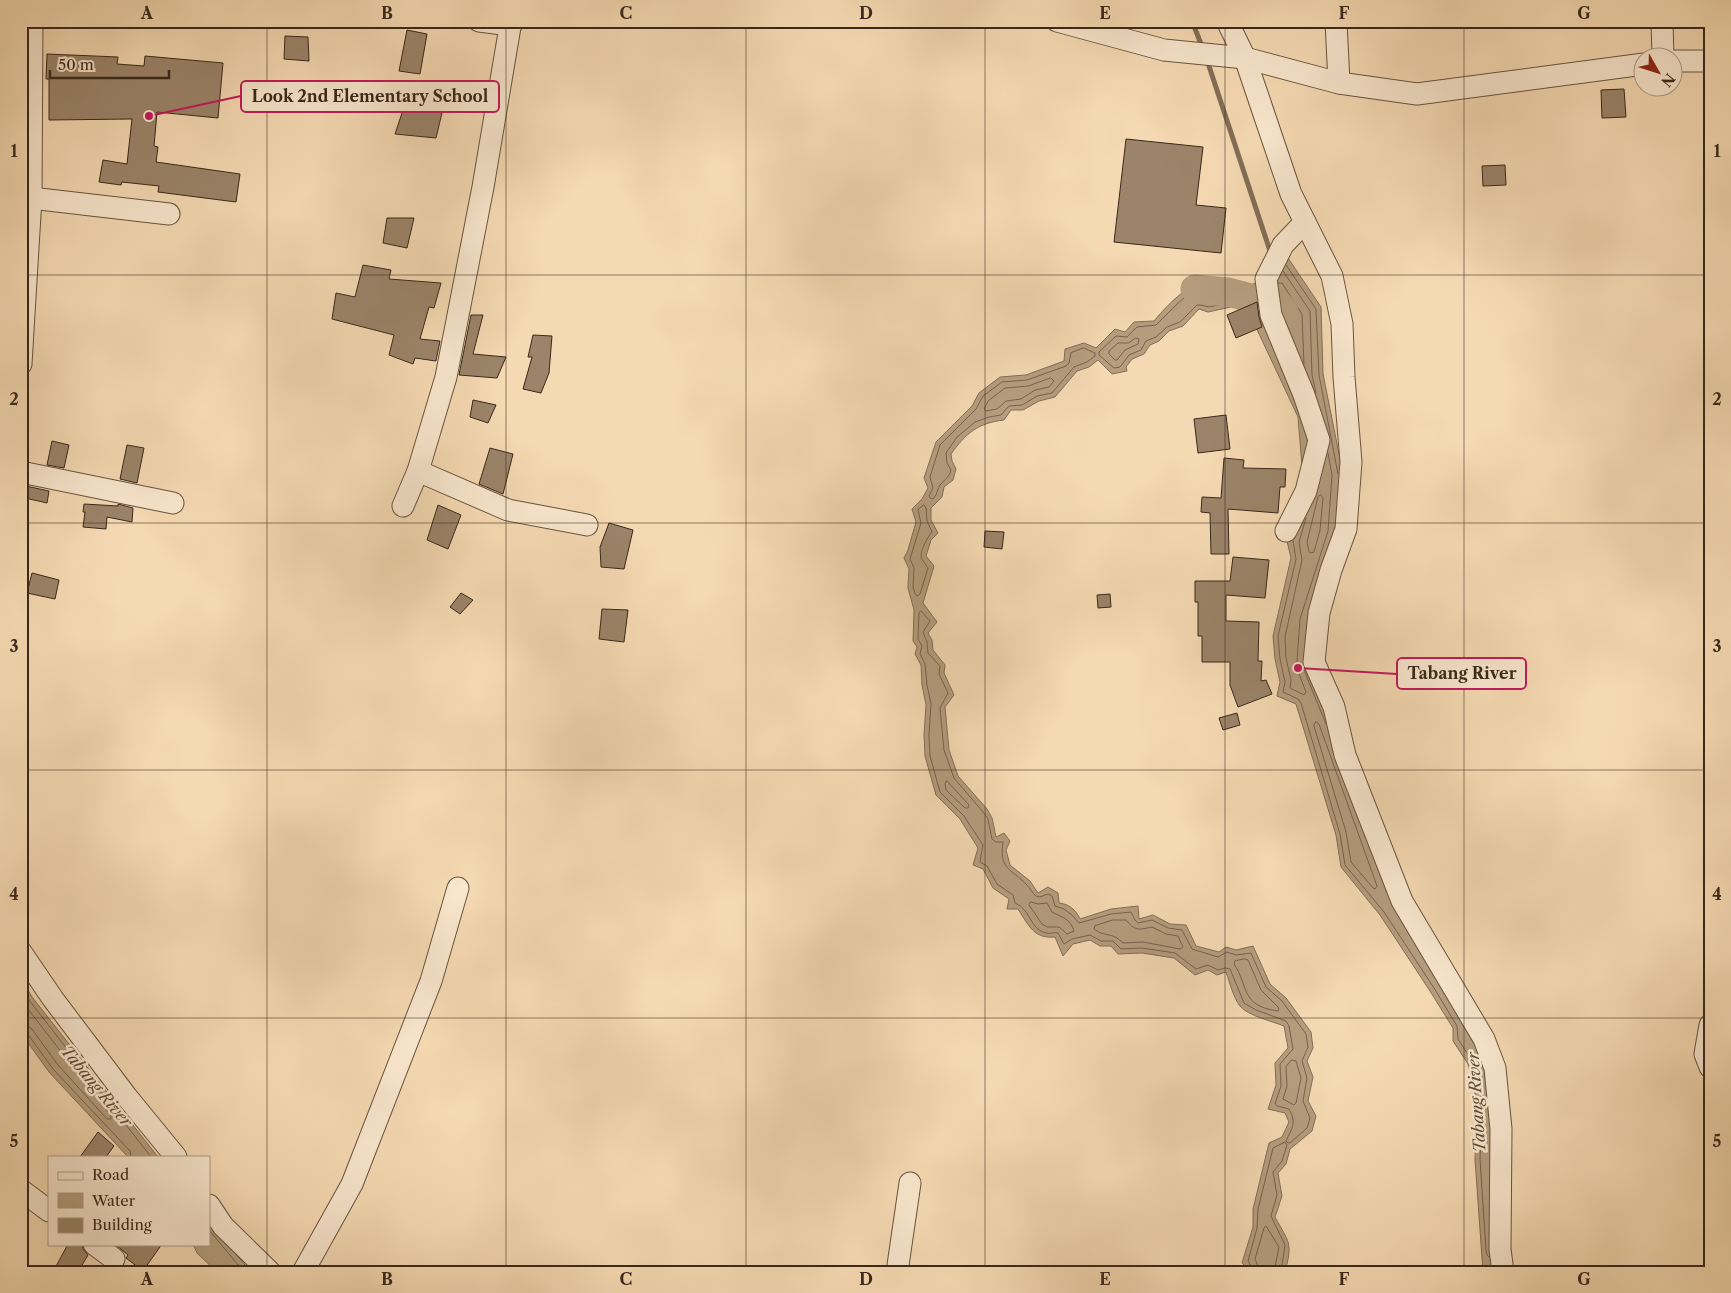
<svg xmlns="http://www.w3.org/2000/svg" width="1731" height="1293" font-family="'Libre Caslon Text',serif">
	<style>
		.water { fill: #b59d7e; stroke: #836e56 }
		.lines { fill: none; stroke-linecap: round; stroke-linejoin: round }
		.shore { stroke: #77624c; stroke-width: 1 }
		.stream { stroke: #836e56; stroke-width: 5 }
		.river { stroke: #b59d7e; stroke-width: 29 }
		.building { fill: #9b8469; stroke: #39281a }
		.minor-casing { stroke: #685440; stroke-width: 23 }
		.minor { stroke: #f8e6cd; stroke-width: 21 }
		.grid { fill: none; stroke: #39281a; stroke-width: 1; stroke-opacity: 0.55 }
		.labels { text-anchor: middle; stroke-width: 5; stroke-linejoin: round; paint-order: stroke }
		.water-label { font-size: 16px; font-style: italic; fill: #5e4b38; stroke: #f8e6cd }
		.leader { fill: none; stroke: #c2185b; stroke-width: 2 }
		.callout-dot { fill: #c2185b; stroke: #f8e6cd; stroke-width: 2 }
		.callout { fill: #f8e6cd; stroke: #c2185b; stroke-width: 2 }
		.callout-label { font-size: 16px; text-anchor: middle; font-weight: bold; fill: #39281a }
		.neatline { fill: none; stroke: #39281a; stroke-width: 2 }
		.grid-label { font-size: 16px; text-anchor: middle; font-weight: bold; fill: #39281a }
	</style>
	<rect width="100%" height="100%" fill="#f5d9b2"/>
	<filter id="stains"><feTurbulence type="fractalNoise" baseFrequency=".004" numOctaves="4"/><feColorMatrix values="0 0 0 0 .2 0 0 0 0 .09 0 0 0 0 .02 0 0 0 .5 -.17"/></filter>
	<radialGradient id="worn" r=".72"><stop offset=".6" stop-color="#630" stop-opacity="0"/><stop offset="1" stop-color="#630" stop-opacity=".3"/></radialGradient>
	<g class="water">
		<polygon points="1284,252 1321,307 1323,374 1343,474 1339,534 1310,671 1492,1075 1499,1272 1483,1272 1475,1159 1477,1102 1468,1064 1453,1041 1453,1028 1430,991 1380,915 1341,867 1336,835 1296,704 1277,696 1280,682 1275,659 1273,636 1291,558 1287,541 1294,520 1303,478 1298,417 1246,306 1253,284 1259,282"/>
		<path d="M1214,277L1228,282L1236,288L1231,307L1208,312L1199,309L1183,326L1169,331L1159,341L1150,345L1144,354L1132,359L1126,367L1127,371L1112,374L1098,360L1089,367L1077,371L1055,397L1039,401L1023,410H1011L1004,420C978,423 966,433 951,454L952,461L956,469L953,480L944,487L942,497L931,508V520L938,533L931,540L926,556L934,566L923,603L937,622L928,633L932,640L933,650L945,665L944,673L954,695L945,707L949,750L958,776L987,809L992,818L996,837L1004,833L1010,841L1006,850L1010,865L1030,881L1038,893L1048,887L1058,893L1059,903C1069,904 1076,910 1080,919L1111,909L1138,906L1139,919L1153,915L1170,924L1186,925L1196,946L1219,952L1226,947L1236,950L1253,946L1270,984L1286,998L1311,1032L1313,1048L1307,1061L1313,1077L1308,1101L1316,1116L1312,1131L1290,1149L1286,1164L1278,1173L1282,1196L1275,1217C1289,1243 1293,1242 1285,1272H1245L1247,1268L1242,1263L1253,1227V1209L1269,1143L1282,1137L1289,1122L1285,1113L1268,1109L1276,1085L1275,1063L1288,1048L1284,1026C1272,1021 1248,1016 1240,1006C1233,997 1230,983 1226,972L1217,975L1208,970L1195,975L1174,958L1142,953L1118,954L1111,946H1100L1090,940L1073,944L1063,956L1055,937C1034,939 1029,926 1018,909H1007L1009,899L993,888L983,869L973,865L978,848L960,819L936,795L925,756L924,735L926,705L922,685L921,665L915,654L917,647L913,641L914,610L908,588L909,569L904,558L908,550L916,522L912,509L922,499L928,488L924,478L936,442L972,406L979,393L1000,377L1026,375L1064,361L1065,349L1084,343L1096,348L1115,329L1125,332L1134,322L1154,321C1171,301 1189,283 1214,277Z"/>
		<polygon points="21,978 32,997 158,1157 128,1157 49,1072 21,1033"/>
		<polygon points="209,1222 251,1272 217,1272 197,1253 193,1244 209,1244"/>
	</g>
	<g class="lines">
		<g class="shore">
			<polyline points="1286,265 1316,309 1319,375 1338,474"/>
			<polyline points="1283,271 1310,311 1312,375 1316,393"/>
			<path d="M1214,282L1226,286L1230,290L1226,303L1209,307L1201,305H1197L1180,322L1167,327L1156,337L1146,341L1141,350L1129,355L1120,367L1114,368L1099,355V352L1116,336L1127,337L1137,327L1156,325C1174,308 1189,288 1214,282Z"/>
			<polyline points="1278,283 1282,283 1302,314 1304,365"/>
			<polygon points="1214,289 1222,292 1221,297 1209,300 1199,297 1199,294 1205,291"/>
			<polygon points="1136,338 1139,339 1138,344 1125,350 1117,360 1115,360 1109,354 1109,351 1118,343 1128,343"/>
			<path d="M1084,348L1095,353V356L1087,362L1074,367L1052,393L1037,396L1022,405L1009,406L1001,415L989,417L975,422L957,437L946,453L947,463L951,470C949,478 946,478 941,484C937,488 938,494 933,499L930,498L929,496L933,488L930,477L940,445L976,409L983,396L1002,382L1027,380L1066,366L1069,363L1071,353Z"/>
			<polygon points="1051,378 1054,381 1049,387 1035,390 1021,399 1006,401 997,409 986,411 984,409 988,401 1005,388 1028,386"/>
			<polygon points="1321,495 1323,498 1320,530 1314,552 1311,553 1309,552 1307,542 1318,497"/>
			<path d="M924,505L926,508L927,521L932,532C927,538 921,549 921,557C922,560 926,565 928,568L920,594L917,596L915,594L913,587L914,568L910,559L921,523L918,510Z"/>
			<polyline points="1306,518 1299,542 1302,560 1285,637 1286,658 1291,680 1290,688 1304,695 1306,692 1299,674 1297,660 1300,619 1328,531 1332,475 1328,453"/>
			<polyline points="1293,541 1296,559 1278,636 1280,659 1285,682 1283,692 1298,699 1301,703 1340,834 1345,865 1384,912 1434,988 1457,1026 1458,1039 1473,1062 1482,1101 1480,1159 1486,1250 1487,1255 1489,1257"/>
			<path d="M921,611L930,621L923,632L927,642L928,653L940,666L939,674L948,693L940,708L944,750L954,778L983,812L988,819L992,839L996,842H1003C999,869 1010,868 1026,884C1030,888 1032,893 1036,896L1040,897L1048,894L1052,896L1055,906L1064,909L1072,915L1079,923L1111,914L1131,912L1135,920L1138,923L1152,920L1168,928L1182,930L1192,949L1218,957L1227,952L1236,955L1251,953L1266,987L1282,1001L1306,1034L1308,1047L1302,1061L1307,1078L1303,1101L1310,1118L1307,1128L1290,1143H1288L1286,1141C1292,1128 1297,1123 1289,1109L1277,1106L1275,1104L1281,1086L1280,1064L1293,1049L1289,1026L1286,1021L1256,1010L1244,1003L1230,969L1225,968L1218,970L1208,965L1196,969L1175,953L1142,948L1121,949L1113,941H1101L1090,935L1072,939L1064,944L1058,933C1054,932 1049,934 1046,933C1030,930 1030,908 1015,903L1013,895L997,884L987,866L980,862L983,845L964,816L940,792L930,756L929,735L931,704L927,685L925,664L920,654L922,646L918,639L919,613Z"/>
			<polyline points="1304,670 1326,724"/>
			<polygon points="1316,722 1319,724 1377,886 1375,889 1373,888 1351,862 1346,832 1314,726"/>
			<polygon points="947,781 969,805 968,808 965,808 946,790 945,784"/>
			<path d="M1031,902L1038,904L1047,903L1052,912C1063,918 1070,918 1074,931L1067,934L1059,927H1047L1042,924L1029,905Z"/>
			<path d="M1113,920H1126C1135,931 1138,930 1152,927L1166,934L1178,936L1183,947L1180,949L1143,942L1123,943C1111,931 1106,938 1094,929L1095,926Z"/>
			<path d="M1245,959L1248,960L1261,990L1279,1008L1278,1011C1240,1006 1249,986 1234,964L1235,961Z"/>
			<polyline points="21,988 29,1000 151,1157"/>
			<polyline points="21,1000 111,1116 111,1119 107,1119 58,1065 31,1028 21,1025"/>
			<polyline points="21,1031 27,1033 53,1069 130,1151 131,1157"/>
			<polygon points="1292,1060 1296,1061 1301,1078 1296,1103 1294,1105 1283,1099 1287,1086 1286,1067"/>
			<polyline points="209,1230 244,1272"/>
			<polyline points="1251,1272 1251,1267 1248,1261 1257,1228 1258,1209 1273,1148 1285,1142 1287,1145 1282,1161 1273,1172 1277,1195 1271,1216 1285,1245 1281,1272"/>
			<polyline points="1257,1272 1258,1266 1255,1259 1264,1228 1266,1226 1279,1247 1274,1272"/>
		</g>
		<g class="stream">
			<polyline points="1192,21 1203,49"/>
			<polyline points="1207,60 1271,254"/>
		</g>
		<polyline class="river" points="1195,289 1228,292 1280,306 1284,311"/>
	</g>
	<g class="building">
		<polygon points="407,30 427,34 420,74 399,71"/>
		<polygon points="285,36 308,37 309,61 284,59"/>
		<polygon points="47,54 118,57 117,64 144,66 145,56 223,63 218,118 157,112 154,146 158,147 156,162 240,174 236,202 158,192 159,186 122,182 121,185 99,182 103,160 127,164 132,119 49,120 49,79 46,79"/>
		<polygon points="1624,89 1626,117 1602,118 1601,90"/>
		<polygon points="404,107 442,113 436,138 395,134"/>
		<polygon points="1126,139 1203,147 1196,205 1226,208 1221,253 1114,242"/>
		<polygon points="1505,165 1506,185 1483,186 1482,166"/>
		<polygon points="387,218 414,218 407,248 383,243"/>
		<polygon points="363,265 391,270 389,279 441,283 434,308 429,307 420,339 440,341 436,361 415,358 413,364 389,355 394,335 332,319 336,293 355,297"/>
		<polygon points="1257,302 1259,317 1262,327 1236,338 1227,315"/>
		<polygon points="471,315 483,315 473,354 506,357 497,378 459,375"/>
		<polygon points="533,335 552,336 549,373 541,393 523,389 532,357 528,357"/>
		<polygon points="473,400 496,405 488,423 470,417"/>
		<polygon points="1226,415 1230,449 1198,453 1194,419"/>
		<polygon points="52,441 69,445 64,468 47,465"/>
		<polygon points="127,445 144,448 137,483 120,479"/>
		<polygon points="490,448 513,454 503,494 479,484"/>
		<polygon points="1224,458 1244,460 1243,468 1286,469 1285,487 1280,487 1278,513 1228,509 1229,554 1211,554 1210,513 1201,512 1202,497 1221,498"/>
		<polygon points="21,485 49,491 47,503 21,497"/>
		<polygon points="84,504 118,506 118,504 133,508 132,522 107,517 106,529 83,527 85,512 83,512"/>
		<polygon points="438,505 461,515 448,549 427,540"/>
		<polygon points="609,523 633,530 624,569 601,567 600,547"/>
		<polygon points="985,531 1004,532 1002,549 984,547"/>
		<polygon points="1233,557 1269,560 1265,598 1226,595 1226,621 1259,622 1258,661 1262,661 1261,681 1266,680 1272,694 1238,707 1230,685 1230,662 1202,662 1202,636 1198,636 1198,602 1195,602 1195,581 1230,581"/>
		<polygon points="32,573 59,580 55,599 27,593"/>
		<polygon points="461,593 473,600 460,614 450,607"/>
		<polygon points="1110,594 1111,607 1098,608 1097,595"/>
		<polygon points="602,609 628,610 624,642 599,639"/>
		<polygon points="1237,713 1240,725 1223,730 1219,718"/>
		<polygon points="98,1132 114,1146 106,1157 80,1157"/>
		<polygon points="68,1244 82,1244 83,1249 88,1255 78,1272 53,1272"/>
		<polygon points="115,1244 162,1244 143,1271 126,1258 128,1255"/>
	</g>
	<g class="lines">
		<defs>
			<g id="minor">
				<polyline points="479,21 511,25"/>
				<polyline points="1057,21 1164,50 1245,58 1339,83 1417,94 1644,64"/>
				<polyline points="1227,21 1245,58 1291,194 1332,276 1342,324 1344,377 1351,462 1346,529 1331,570 1319,613 1314,662 1334,707 1345,755 1402,901 1484,1039 1495,1068 1501,1129 1500,1249 1503,1272"/>
				<polyline points="1336,21 1339,83"/>
				<polyline points="1662,21 1663,58"/>
				<polyline points="1674,61 1710,61"/>
				<polyline points="31,198 169,214"/>
				<polyline points="21,364 31,198 32,21"/>
				<polyline points="418,471 508,510 587,525"/>
				<polyline points="21,472 173,503"/>
				<polyline points="403,506 418,471 446,377 483,187 511,21"/>
				<polyline points="1286,531 1306,491 1319,440 1304,395 1271,315 1266,279 1283,245 1305,222"/>
				<polyline points="21,952 53,999 127,1097 176,1157"/>
				<polyline points="1710,1025 1705,1054 1710,1067"/>
				<polyline points="21,1190 49,1211"/>
				<polyline points="209,1205 223,1226 270,1272"/>
				<polyline points="94,1244 114,1259"/>
				<polyline points="303,1272 352,1184 431,981 458,888"/>
				<polyline points="897,1272 910,1183"/>
			</g>
		</defs>
		<use href="#minor" class="minor-casing"/>
		<use href="#minor" class="minor"/>
	</g>
	<path class="grid" d="M267,21V1272M506,21V1272M746,21V1272M985,21V1272M1225,21V1272M1464,21V1272M21,275H1710M21,523H1710M21,770H1710M21,1018H1710"/>
	<g class="labels">
		<g class="water-label">
			<text transform="translate(97 1086) rotate(50)" y="6">Tabang River</text>
			<text transform="translate(1476 1102) rotate(-94)" y="6">Tabang River</text>
		</g>
	</g>
	<path class="leader" d="M149 116L241 96M1298 668L1397 674"/>
	<g class="callout-dot">
		<circle cx="149" cy="116" r="5"/>
		<circle cx="1298" cy="668" r="5"/>
	</g>
	<g class="callout">
		<rect x="241" y="81" width="258" height="31" rx="5"/>
		<rect x="1397" y="658" width="129" height="31" rx="5"/>
	</g>
	<g class="callout-label">
		<text x="370" y="102">Look 2nd Elementary School</text>
		<text x="1462" y="679">Tabang River</text>
	</g>
	<rect width="1731" height="1293" fill="none" stroke="#f5d9b2" stroke-width="55"/>
	<rect x="48" y="1156" width="162" height="90" fill="#f8e6cd" stroke="#ac9a85"/>
	<rect x="58" y="1172" width="25" height="8" fill="#f8e6cd" stroke="#ac9a85"/>
	<text x="92" y="1180" font-size="15" fill="#39281a">Road</text>
	<rect x="58" y="1193" width="25" height="15" fill="#b59d7e" stroke="#ac9a85"/>
	<text x="92" y="1206" font-size="15" fill="#39281a">Water</text>
	<rect x="58" y="1218" width="25" height="15" fill="#9b8469" stroke="#ac9a85"/>
	<text x="92" y="1230" font-size="15" fill="#39281a">Building</text>
	<g transform="translate(1658 72) rotate(129)"><circle r="24" fill="#f8e6cd" stroke="#ac9a85"/>
	<path d="M0-4L9 19L0 12L-9 19Z" fill="#8f2418"/>
	<text y="-8" font-size="14" font-weight="bold" text-anchor="middle" fill="#39281a">N</text>
	</g>
	<path d="M50 70v8h119v-8" fill="none" stroke="#39281a" stroke-width="2.5"/>
	<text x="58" y="70" font-size="15" fill="#39281a" stroke="#f8e6cd" stroke-width="4" paint-order="stroke">50 m</text>
	<rect x="28" y="28" width="1676" height="1238" class="neatline"/>
	<g class="grid-label">
		<text x="147" y="19">A</text>
		<text x="387" y="19">B</text>
		<text x="626" y="19">C</text>
		<text x="866" y="19">D</text>
		<text x="1105" y="19">E</text>
		<text x="1344" y="19">F</text>
		<text x="1584" y="19">G</text>
		<text x="14" y="157">1</text>
		<text x="1717" y="157">1</text>
		<text x="14" y="405">2</text>
		<text x="1717" y="405">2</text>
		<text x="14" y="652">3</text>
		<text x="1717" y="652">3</text>
		<text x="14" y="900">4</text>
		<text x="1717" y="900">4</text>
		<text x="14" y="1147">5</text>
		<text x="1717" y="1147">5</text>
		<text x="147" y="1285">A</text>
		<text x="387" y="1285">B</text>
		<text x="626" y="1285">C</text>
		<text x="866" y="1285">D</text>
		<text x="1105" y="1285">E</text>
		<text x="1344" y="1285">F</text>
		<text x="1584" y="1285">G</text>
	</g>
	<rect width="100%" height="100%" filter="url(#stains)"/>
	<rect width="100%" height="100%" fill="url(#worn)"/>
</svg>
